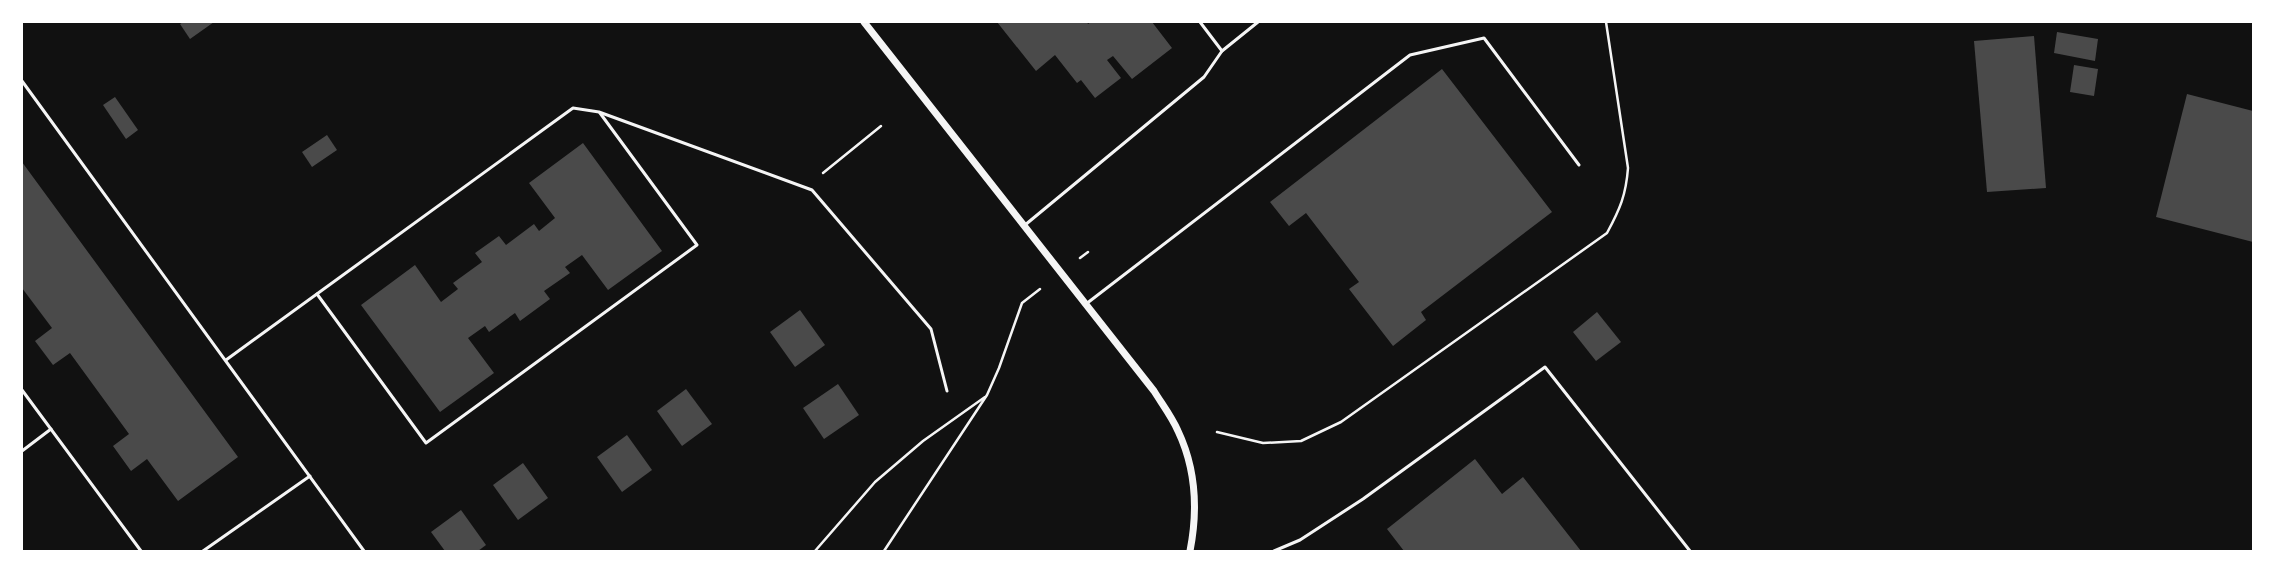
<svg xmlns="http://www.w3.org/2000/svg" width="2275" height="573" font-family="'PT Sans',sans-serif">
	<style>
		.building { fill: #4a4a4a }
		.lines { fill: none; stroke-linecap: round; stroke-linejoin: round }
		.path { stroke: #f5f5f5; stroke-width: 2.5 }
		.service { stroke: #f5f5f5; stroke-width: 3 }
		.tertiary { stroke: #f5f5f5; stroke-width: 7 }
	</style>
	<rect width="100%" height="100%" fill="#111"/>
	<g class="building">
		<polygon points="183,22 214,22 190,39 180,24"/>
		<polygon points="997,22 1087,22 1088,24 1091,22 1152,22 1172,48 1132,79 1113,56 1107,60 1121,78 1095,98 1081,80 1077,83 1055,55 1036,71"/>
		<polygon points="2057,32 2098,39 2095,61 2054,53"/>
		<polygon points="2034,36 2046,188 1987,192 1974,41"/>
		<polygon points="2074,65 2098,69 2094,96 2070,92"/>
		<polygon points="1442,69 1552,212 1421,312 1426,320 1393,346 1349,289 1359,282 1306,213 1289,226 1270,202"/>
		<polygon points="2187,94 2253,111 2253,242 2156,217"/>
		<polygon points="115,97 138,130 126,139 103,105"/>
		<polygon points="327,135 337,150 312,167 302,152"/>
		<polygon points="583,143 662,251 608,290 582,255 565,267 570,273 544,291 550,299 520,321 515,313 489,332 485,326 468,338 494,373 440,412 361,305 415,265 441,302 458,289 453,283 482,262 475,253 499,236 506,245 534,224 539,231 555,218 529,183"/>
		<polygon points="22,162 238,457 178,501 147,459 131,471 113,446 129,434 70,353 53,365 35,341 52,328 22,288"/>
		<polygon points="800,310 825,345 795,367 770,332"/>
		<polygon points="1597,312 1621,342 1596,361 1573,332"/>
		<polygon points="838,384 859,415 824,439 803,408"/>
		<polygon points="686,389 712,424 682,446 657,411"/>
		<polygon points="627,435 652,470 622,492 597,457"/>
		<polygon points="1475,459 1502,494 1523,477 1581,551 1404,551 1387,529"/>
		<polygon points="523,463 548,498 518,520 493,485"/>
		<polygon points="461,510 486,545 478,551 445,551 431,532"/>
	</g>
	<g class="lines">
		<g class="path">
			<polyline points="823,173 881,126"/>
			<polyline points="1080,258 1088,252"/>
			<path d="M1217,432L1263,443L1301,441L1341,422L1607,233C1620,209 1626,195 1628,168L1606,22"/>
			<polyline points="815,551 875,482 923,441 985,397"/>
			<polyline points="884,551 987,395 999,368 1022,303 1040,289"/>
		</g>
		<g class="service">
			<polyline points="1200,22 1222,51"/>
			<polyline points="22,81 364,551"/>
			<polyline points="1025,225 1204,77 1222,51 1258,22"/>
			<polyline points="317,294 426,443 697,245 600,113"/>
			<polyline points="1086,304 1410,55 1484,38 1579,165"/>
			<polyline points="226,360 573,108 599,112 812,190 931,329 947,391"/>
			<polyline points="22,390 141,551"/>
			<polyline points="22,451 51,429"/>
			<polyline points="203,551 310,476"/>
			<polyline points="1274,551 1300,540 1363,499 1545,367 1690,551"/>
		</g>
		<path class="tertiary" d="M864,22L1154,391C1162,404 1172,417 1178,431C1196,469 1198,510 1190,551"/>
	</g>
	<rect width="2275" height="573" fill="none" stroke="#ffffff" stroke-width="46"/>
</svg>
